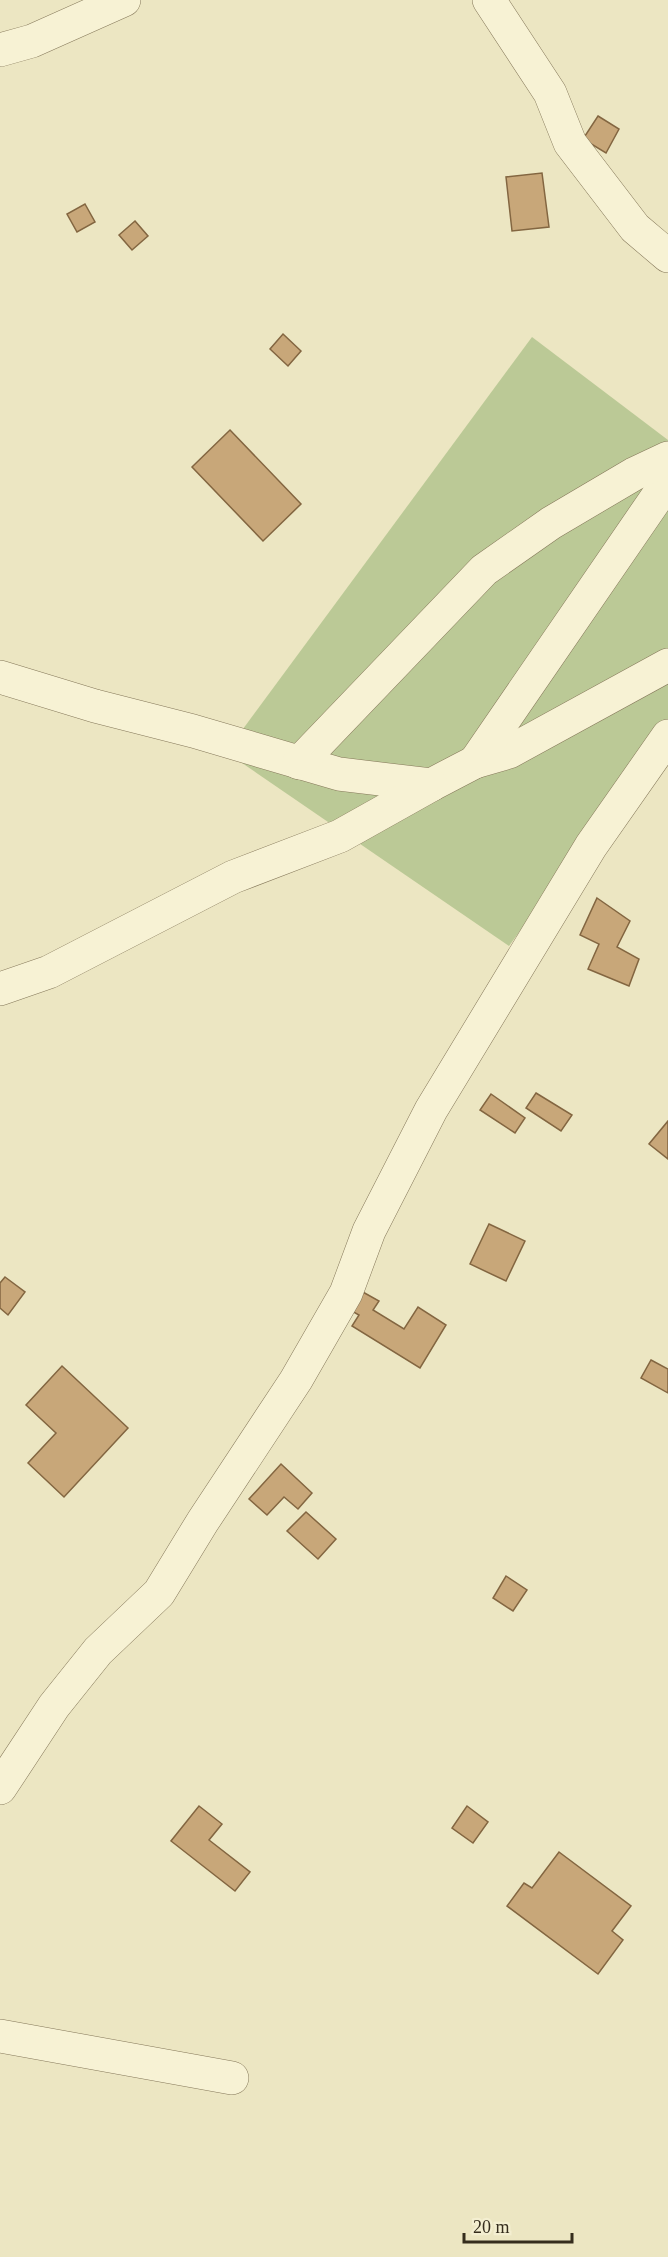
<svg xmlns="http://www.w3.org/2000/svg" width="668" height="2257" font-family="Georgia,serif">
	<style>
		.green { fill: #bbc996 }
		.building { fill: #c8a779; stroke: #836641; stroke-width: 1.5 }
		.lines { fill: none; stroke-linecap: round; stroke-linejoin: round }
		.minor-casing { stroke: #85785a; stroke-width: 34 }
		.minor { stroke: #f7f2d4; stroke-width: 33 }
	</style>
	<rect width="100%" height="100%" fill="#ece6c2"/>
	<polygon class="green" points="532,337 668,440 668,729 509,946 226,752"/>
	<g class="building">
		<polygon points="598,116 619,129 606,153 583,139"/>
		<polygon points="542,173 549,227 512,231 506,177"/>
		<polygon points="85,204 95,222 77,232 67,214"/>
		<polygon points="135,221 148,236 132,250 119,235"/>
		<polygon points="283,334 301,351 288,366 270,349"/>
		<polygon points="230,430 301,504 263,541 192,467"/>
		<polygon points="597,898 630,921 617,947 639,959 629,986 588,969 599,944 580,935"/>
		<polygon points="536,1093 572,1115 561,1131 526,1108"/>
		<polygon points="491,1094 525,1118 515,1133 480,1110"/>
		<polygon points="668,1121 668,1159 649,1144"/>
		<polygon points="489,1224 525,1241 506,1281 470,1264"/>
		<polygon points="5,1277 25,1292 8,1315 0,1308 0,1283"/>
		<polygon points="361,1291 379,1301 373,1310 404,1329 418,1307 446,1325 420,1368 352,1326 359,1315 350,1310"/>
		<polygon points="651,1360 668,1369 668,1393 641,1378"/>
		<polygon points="62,1366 128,1428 64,1497 28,1463 56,1433 26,1405"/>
		<polygon points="281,1464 312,1493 298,1509 284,1497 267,1515 249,1499"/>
		<polygon points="306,1512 336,1539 318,1559 287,1531"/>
		<polygon points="506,1576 527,1590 513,1611 493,1598"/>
		<polygon points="199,1806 222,1824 209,1840 250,1872 235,1891 171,1841"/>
		<polygon points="467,1806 488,1822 473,1843 452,1828"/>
		<polygon points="559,1852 631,1906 612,1931 623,1940 598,1974 507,1906 524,1883 532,1888"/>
	</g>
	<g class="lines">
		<defs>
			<g id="minor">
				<polyline points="489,0 550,93 570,143 635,228 668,256"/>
				<polyline points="0,50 32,41 124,0"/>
				<polyline points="0,677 95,706 193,731 339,774 431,785 475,762 509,752 668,665"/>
				<polyline points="475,762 668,481"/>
				<polyline points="299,763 484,570 551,523 634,474 668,458"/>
				<polyline points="0,989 49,972 233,877 340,836 431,785"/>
				<polyline points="0,1788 54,1706 98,1651 159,1593 203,1521 296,1380 346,1293 369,1231 431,1110 591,846 668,736"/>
				<polyline points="0,2036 232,2078"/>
			</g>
		</defs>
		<use href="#minor" class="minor-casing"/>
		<use href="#minor" class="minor"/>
	</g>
	<path d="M464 2233v9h108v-9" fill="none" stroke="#352d1d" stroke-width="3"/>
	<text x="473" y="2233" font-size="18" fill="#352d1d" stroke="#f4efd1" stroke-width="4.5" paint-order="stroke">20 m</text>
</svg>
